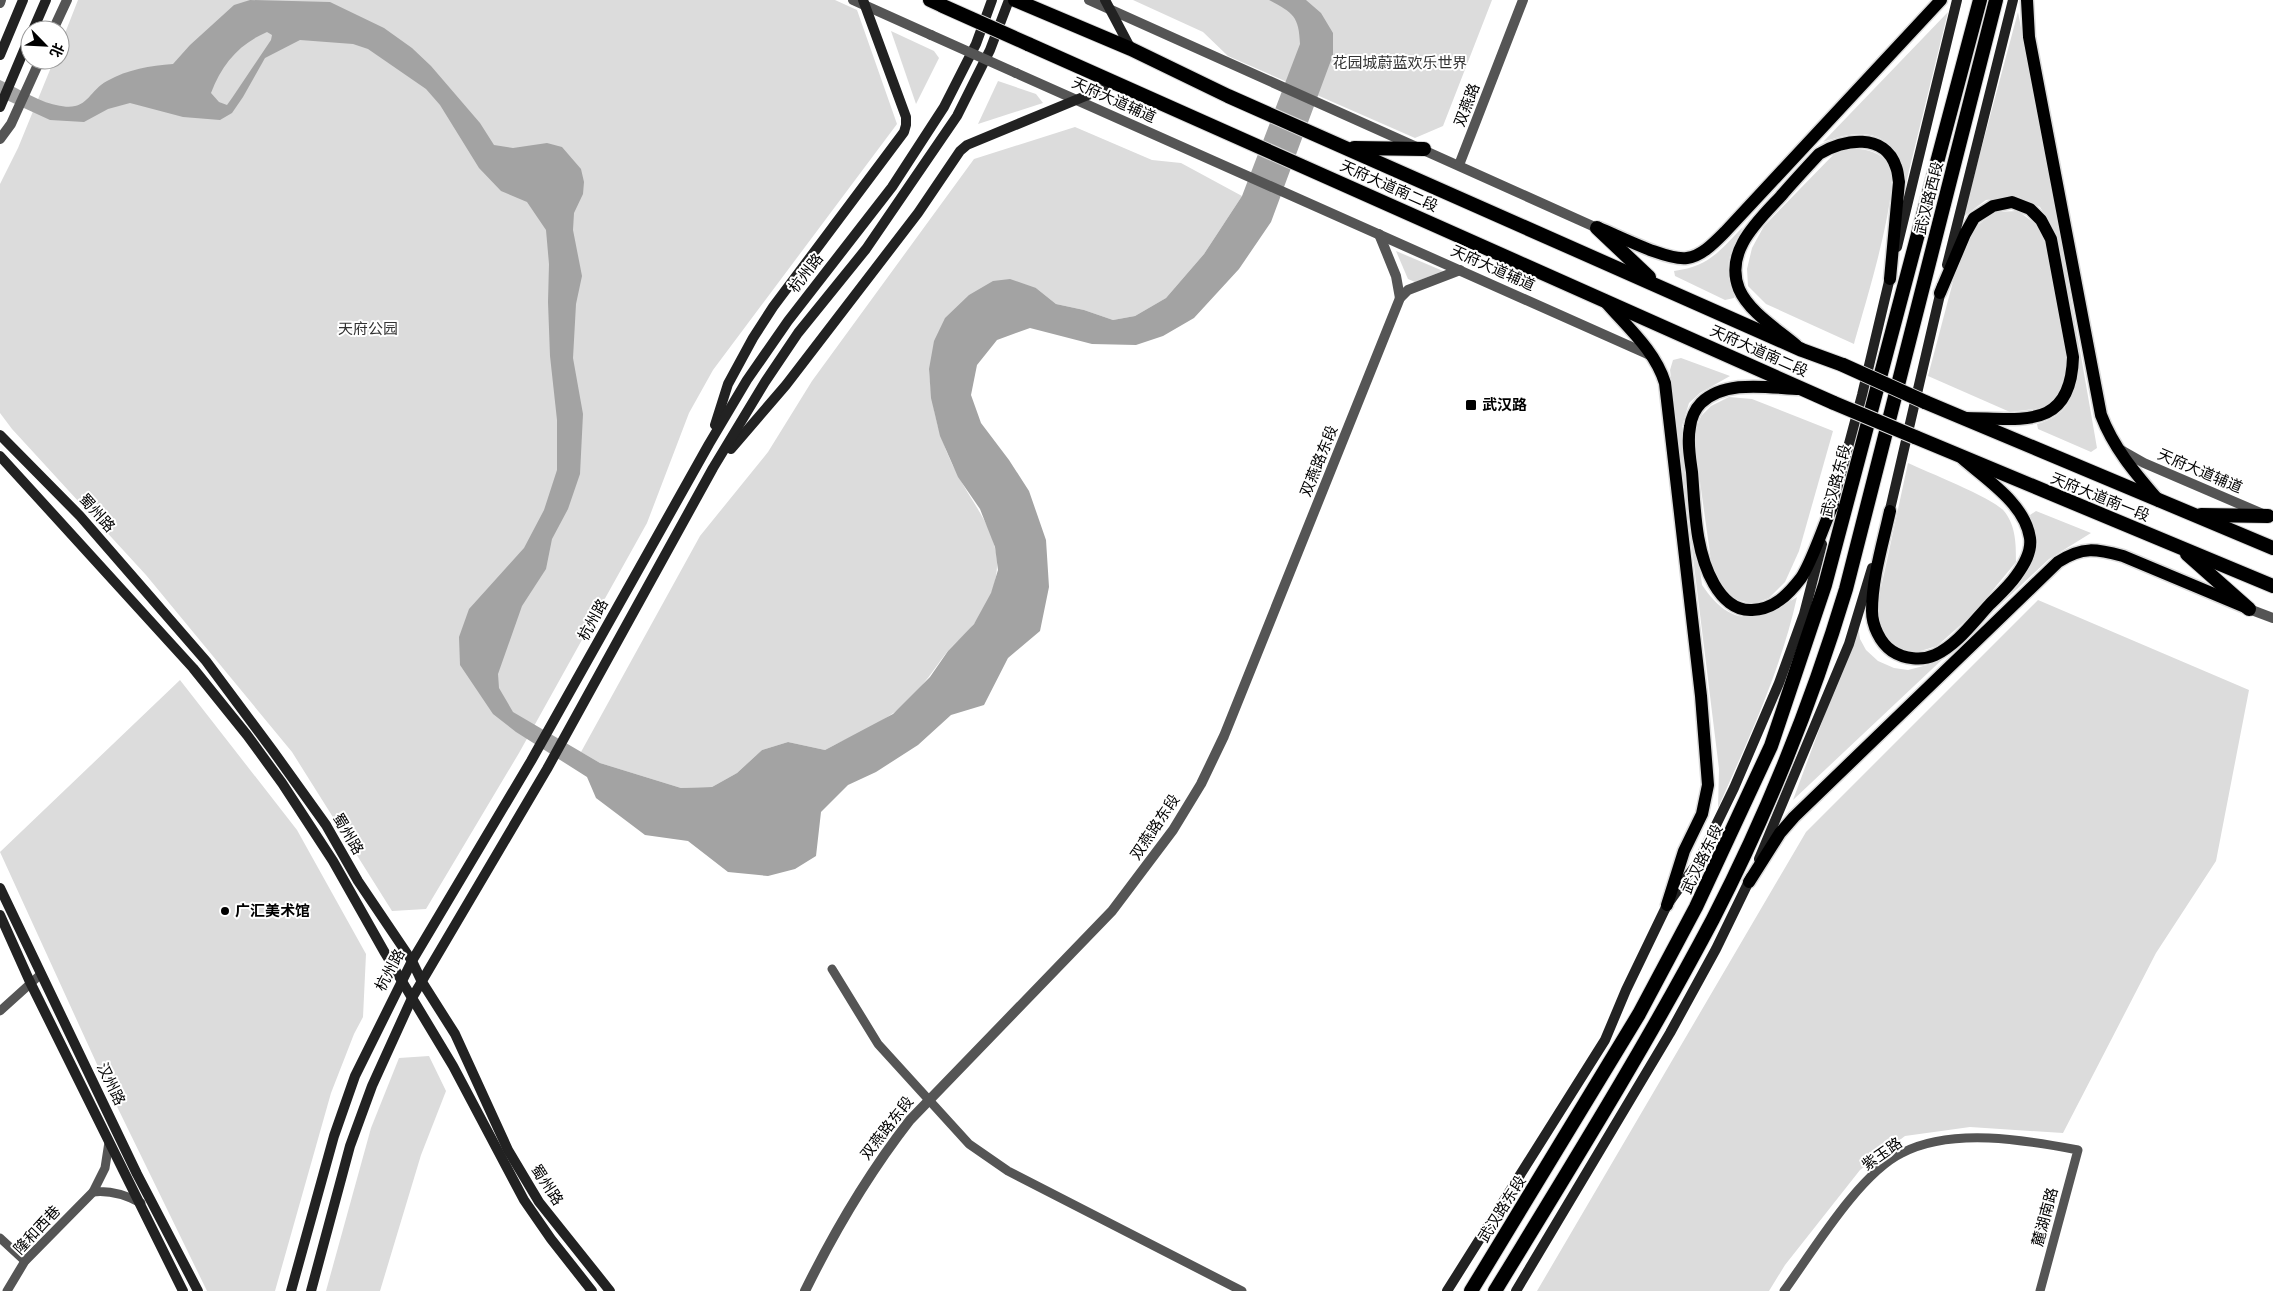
<svg xmlns="http://www.w3.org/2000/svg" width="2273" height="1291" font-family="'Golos Text','Noto Sans SC',sans-serif">
	<style>
		.green { fill: #dcdcdc }
		.water { fill: #a3a3a3; fill-rule: evenodd }
		.lines { fill: none; stroke-linecap: round; stroke-linejoin: round }
		.primary-casing { stroke: #dbdbdb; stroke-width: 15 }
		.trunk-casing { stroke: #dbdbdb; stroke-width: 16 }
		.minor { stroke: #555; stroke-width: 9 }
		.tertiary { stroke: #555; stroke-width: 10 }
		.secondary { stroke: #222; stroke-width: 10 }
		.primary { stroke: #000; stroke-width: 12 }
		.trunk { stroke: #000; stroke-width: 14 }
		.trunk-bridge-casing { stroke: #dbdbdb; stroke-width: 16; stroke-linecap: butt }
		.tertiary-bridge { stroke: #555; stroke-width: 10 }
		.trunk-bridge { stroke: #000; stroke-width: 14 }
		.poi-dot { fill: #000; stroke: #fff; stroke-width: 2 }
		.labels { text-anchor: middle; stroke-width: 4; stroke-linejoin: round; paint-order: stroke }
		.park-label { font-size: 15px; fill: #333; stroke: #fff }
		.street-label { font-size: 15px; fill: #000; stroke: #fff }
		.poi-label { font-size: 15px; font-weight: bold; fill: #000; stroke: #fff; text-anchor: start }
	</style>
	<rect width="100%" height="100%" fill="#fff"/>
	<g class="green">
		<polygon points="78,0 835,0 857,10 897,124 713,370 689,413 647,523 519,753 426,909 392,911 292,752 146,575 12,429 0,413 0,184 18,148 54,60 60,60 60,46"/>
		<polygon points="1133,0 1492,0 1443,126 1415,138 1228,56 1203,32"/>
		<path d="M1948,12L1906,183C1897,131 1867,126 1823,142Z"/>
		<path d="M2018,12L2054,201L2097,448L2091,452L2038,429L2037,424C2067,416 2073,399 2079,371L2057,235L2040,207L2017,196L1986,200L1963,217Z"/>
		<polygon points="891,31 934,51 939,58 916,104"/>
		<polygon points="998,81 1036,94 1043,103 978,124"/>
		<path d="M1075,127L1152,160L1181,163L1242,196L1204,254L1166,298L1135,316L1113,320L1084,310L1056,304L1036,288L929,369C931,407 940,444 959,477C971,501 989,521 995,548C1002,574 990,604 973,625C966,635 955,642 947,652C931,673 915,699 892,714C872,728 847,738 825,750L788,742L762,750L737,773L712,787L681,788L600,763L581,752L700,536L768,452L812,381L974,159Z"/>
		<path d="M1852,148C1867,150 1880,151 1889,165C1902,188 1862,314 1854,344L1766,304L1748,286L1747,269L1752,248L1764,226L1835,153Z"/>
		<polygon points="2018,211 2037,225 2046,246 2068,366 2063,389 2051,404 2041,408 2010,412 1928,376 1959,259 1974,228 1995,212"/>
		<path d="M1743,227C1730,254 1721,265 1736,294L1734,298L1725,300L1675,276L1674,271C1710,266 1719,251 1743,227Z"/>
		<polygon points="1396,251 1443,271 1415,282 1408,279"/>
		<path d="M1681,358L1730,376L1700,393L1689,403L1682,426L1702,585C1732,629 1757,622 1797,597C1781,670 1748,740 1718,808L1719,769L1670,370L1673,360Z"/>
		<polygon points="1729,397 1752,399 1833,431 1799,551 1785,582 1769,598 1753,604 1735,599 1722,589 1712,568 1697,460 1695,432 1701,416 1711,406"/>
		<path d="M1908,463C1927,472 1993,498 2004,511C2016,526 2016,544 2016,562L1973,614L1937,646L1914,653L1895,647L1883,633L1876,611Z"/>
		<polygon points="2036,511 2091,533 2049,559 1793,800 1858,625 1860,639 1866,650 1878,661 1894,668 1908,670 1931,664 2018,583 2029,567 2038,543 2030,515"/>
		<polygon points="2038,600 2249,690 2216,861 2156,953 2063,1133 1970,1127 1905,1136 1860,1170 1785,1265 1769,1291 1537,1291 1806,832"/>
		<polygon points="180,680 297,830 366,954 363,1017 354,1034 331,1093 275,1291 207,1291 106,1084 0,852"/>
		<polygon points="429,1056 446,1091 421,1155 380,1291 326,1291 371,1128 399,1058"/>
	</g>
	<path class="water" d="M250,0L330,2L384,28L412,48L431,66L480,123L494,145L513,148L547,143L562,147L581,169L584,182L583,194L574,213L573,230L582,276L576,304L573,358L583,414L580,474L568,509L552,539L546,569L522,606L498,674L499,688L513,712L600,763L681,788L712,787L737,773L762,750L788,742L825,750L893,714L930,677L948,651L974,624L991,593L998,570L995,547L980,509L958,477L940,436L931,398L929,369L934,341L945,318L969,295L993,281L1010,279L1036,288L1056,304L1084,310L1113,320L1135,316L1166,298L1204,254L1242,196L1300,44C1299,16 1293,13 1269,0H1306L1321,13L1333,33V55L1271,222L1239,269L1194,318L1163,336L1136,345L1092,344L1030,328L997,340L977,365L971,395L981,423L1009,460L1029,491L1046,540L1049,587L1040,631L1008,658L984,705L951,715L918,745L876,772L848,785L821,812L816,856L795,869L768,876L728,872L688,841L645,835L596,798L587,777L516,732L493,714L460,665L459,637L469,609L524,548L544,510L557,470V420L550,356L548,302L549,264L546,230L527,202L501,191L479,168L440,105L426,89L368,49L353,44L300,40L265,58L243,97L232,113L220,120L183,117L130,103L108,109L84,122L50,120L0,97V80C16,87 39,102 56,105C88,113 87,92 107,81C128,69 150,66 173,64L190,45L234,5ZM267,32L272,35L271,40L232,98L227,105L219,102L211,93C222,64 239,44 267,32Z"/>
	<g class="lines">
		<defs>
			<g id="primary">
				<path d="M2027,0L2029,37L2101,415C2114,449 2136,474 2159,501"/>
				<path d="M1599,228C1619,236 1667,261 1687,258C1702,256 1715,242 1725,232L1941,0"/>
				<path d="M1940,293L1965,234L1974,218L1993,206L2012,202L2030,209L2041,220L2051,239L2073,357C2071,432 2020,418 1964,418"/>
				<path d="M1604,300C1626,326 1655,350 1665,383L1701,696L1708,785L1702,814L1684,851L1667,905"/>
				<path d="M1796,345C1777,329 1749,312 1739,289C1724,251 1758,221 1781,196C1793,182 1806,168 1819,154C1843,139 1885,132 1896,167C1898,171 1898,177 1899,182L1890,279"/>
				<path d="M1800,389C1769,388 1726,379 1701,403C1695,409 1691,419 1690,427C1687,442 1690,458 1692,472C1695,509 1695,551 1714,584C1722,598 1735,611 1752,610C1774,609 1788,595 1801,578C1812,562 1824,524 1833,505"/>
				<path d="M1890,511C1883,543 1872,578 1872,611C1872,625 1880,643 1892,651C1904,659 1922,661 1935,655C1957,645 1974,621 1990,604C1999,595 2009,586 2016,576C2024,565 2032,552 2030,538C2025,504 1987,480 1963,459"/>
				<path d="M1749,882L1780,833L1794,817L2058,562C2083,546 2096,549 2123,556L2245,607"/>
			</g>
			<g id="trunk">
				<polyline points="930,0 943,6"/>
				<polyline points="1015,0 1131,49 1228,96 1802,350 1843,365"/>
				<polyline points="1028,44 1834,403"/>
				<polyline points="1354,148 1424,149"/>
				<polyline points="1597,228 1649,277"/>
				<polyline points="1925,402 2273,548"/>
				<polyline points="1915,437 2273,586"/>
				<polyline points="2201,515 2268,516"/>
				<polyline points="2187,554 2249,609"/>
				<polyline points="1471,1291 1639,1014 1696,907 1771,746 1825,585 1980,0"/>
				<path d="M1495,1291C1570,1168 1646,1046 1713,919C1767,814 1812,702 1846,589L1996,0"/>
			</g>
		</defs>
		<use href="#primary" class="primary-casing"/>
		<use href="#trunk" class="trunk-casing"/>
		<g class="minor">
			<polyline points="832,969 878,1044 969,1144 1008,1171 1242,1291"/>
			<polyline points="0,1011 41,974"/>
			<path d="M109,1142L105,1168L93,1192C111,1190 126,1195 141,1203"/>
			<polyline points="0,1238 25,1261"/>
			<polyline points="7,1291 25,1261 93,1192"/>
			<path d="M1784,1291C1813,1251 1859,1174 1902,1153C1952,1127 2025,1140 2078,1150L2040,1291"/>
		</g>
		<g class="tertiary">
			<polyline points="853,0 931,35"/>
			<polyline points="1089,0 1597,228"/>
			<polyline points="0,3 1,0"/>
			<polyline points="53,30 67,0"/>
			<polyline points="1016,73 1652,356"/>
			<polyline points="0,139 11,124 40,60"/>
			<polyline points="1459,165 1523,0"/>
			<polyline points="1379,234 1396,276 1400,298"/>
			<polyline points="2121,450 2144,463 2263,514"/>
			<polyline points="2249,609 2273,618"/>
			<path d="M805,1291C835,1230 868,1174 910,1120L1112,911L1173,830L1201,784L1224,736L1400,298L1408,290L1460,270"/>
		</g>
		<g class="secondary">
			<polyline points="1105,0 1131,49"/>
			<polyline points="33,30 46,0"/>
			<polyline points="0,55 23,0"/>
			<polyline points="0,107 30,36"/>
			<polyline points="1897,247 1957,0"/>
			<polyline points="1947,265 2013,0"/>
			<polyline points="715,425 728,384 753,338 773,307 904,132 906,125 906,117 863,0"/>
			<polyline points="0,435 80,516 206,661 273,751 326,825 358,881 412,961 422,982 455,1034 508,1150 539,1202 610,1291"/>
			<polyline points="731,449 786,385 918,213 960,151 967,145 1117,83"/>
			<polyline points="0,456 193,668 247,735 282,783 333,861 385,953 453,1066 524,1200 551,1239 592,1291"/>
			<polyline points="1831,511 1862,395 1891,273"/>
			<polyline points="1888,518 1942,286"/>
			<polyline points="1759,859 1849,644 1872,568"/>
			<polyline points="0,888 137,1174 198,1291"/>
			<polyline points="0,915 30,982 183,1291"/>
			<polyline points="291,1291 334,1136 355,1076 412,961 531,761 709,444 747,380 788,321 892,187 944,107 976,44 992,0"/>
			<polyline points="311,1291 350,1146 372,1086 412,998 547,769 713,468 765,382 798,333 866,249 957,116 990,50 1009,0"/>
			<polyline points="1447,1291 1605,1040 1626,990 1667,905 1698,862 1734,788 1779,683 1804,614 1822,544"/>
			<polyline points="1516,1291 1670,1033 1716,949 1751,877"/>
		</g>
		<use href="#primary" class="primary"/>
		<use href="#trunk" class="trunk"/>
		<defs>
			<g id="trunk-bridge">
				<polyline points="943,6 1028,44"/>
				<polyline points="1843,365 1925,402"/>
				<polyline points="1834,403 1915,437"/>
			</g>
		</defs>
		<use href="#trunk-bridge" class="trunk-bridge-casing"/>
		<polyline class="tertiary-bridge" points="931,35 1016,73"/>
		<use href="#trunk-bridge" class="trunk-bridge"/>
	</g>
	<g class="poi-dot">
		<rect x="1465" y="399" width="12" height="12" rx="2.5"/>
		<circle cx="225" cy="911" r="5"/>
	</g>
	<g class="labels">
		<g class="park-label">
			<text x="1400" y="68">花园城蔚蓝欢乐世界</text>
			<text x="368" y="334">天府公园</text>
		</g>
		<g class="street-label">
			<text transform="translate(1114 100) rotate(24)" y="5">天府大道辅道</text>
			<text transform="translate(1467 105) rotate(-69)" y="5">双燕路</text>
			<text transform="translate(1389 186) rotate(24)" y="5">天府大道南二段</text>
			<text transform="translate(1929 198) rotate(-76)" y="5">武汉路西段</text>
			<text transform="translate(1493 268) rotate(24)" y="5">天府大道辅道</text>
			<text transform="translate(806 273) rotate(-52)" y="5">杭州路</text>
			<text transform="translate(1759 351) rotate(24)" y="5">天府大道南二段</text>
			<text transform="translate(1319 461) rotate(-68)" y="5">双燕路东段</text>
			<text transform="translate(2200 471) rotate(23)" y="5">天府大道辅道</text>
			<text transform="translate(1836 481) rotate(-75)" y="5">武汉路东段</text>
			<text transform="translate(2100 497) rotate(22)" y="5">天府大道南一段</text>
			<text transform="translate(97 513) rotate(48)" y="5">蜀州路</text>
			<text transform="translate(593 620) rotate(-61)" y="5">杭州路</text>
			<text transform="translate(1155 827) rotate(-56)" y="5">双燕路东段</text>
			<text transform="translate(348 834) rotate(59)" y="5">蜀州路</text>
			<text transform="translate(1702 859) rotate(-64)" y="5">武汉路东段</text>
			<text transform="translate(390 970) rotate(-62)" y="5">杭州路</text>
			<text transform="translate(111 1084) rotate(64)" y="5">汉州路</text>
			<text transform="translate(887 1128) rotate(-52)" y="5">双燕路东段</text>
			<text transform="translate(1882 1154) rotate(-35)" y="5">紫玉路</text>
			<text transform="translate(547 1185) rotate(57)" y="5">蜀州路</text>
			<text transform="translate(1502 1209) rotate(-58)" y="5">武汉路东段</text>
			<text transform="translate(2045 1217) rotate(-75)" y="5">麓湖南路</text>
			<text transform="translate(37 1230) rotate(-47)" y="5">隆和西巷</text>
		</g>
		<g class="poi-label">
			<text x="1482" y="410">武汉路</text>
			<text x="235" y="916">广汇美术馆</text>
		</g>
	</g>
	<g transform="translate(45 45) rotate(114)"><circle r="24" fill="#ffffff" stroke="#999999"/>
	<path d="M0-4L9 19L0 12L-9 19Z" fill="#000000"/>
	<text y="-8" font-size="14" font-weight="bold" text-anchor="middle" fill="#000000">北</text>
	</g>
</svg>
